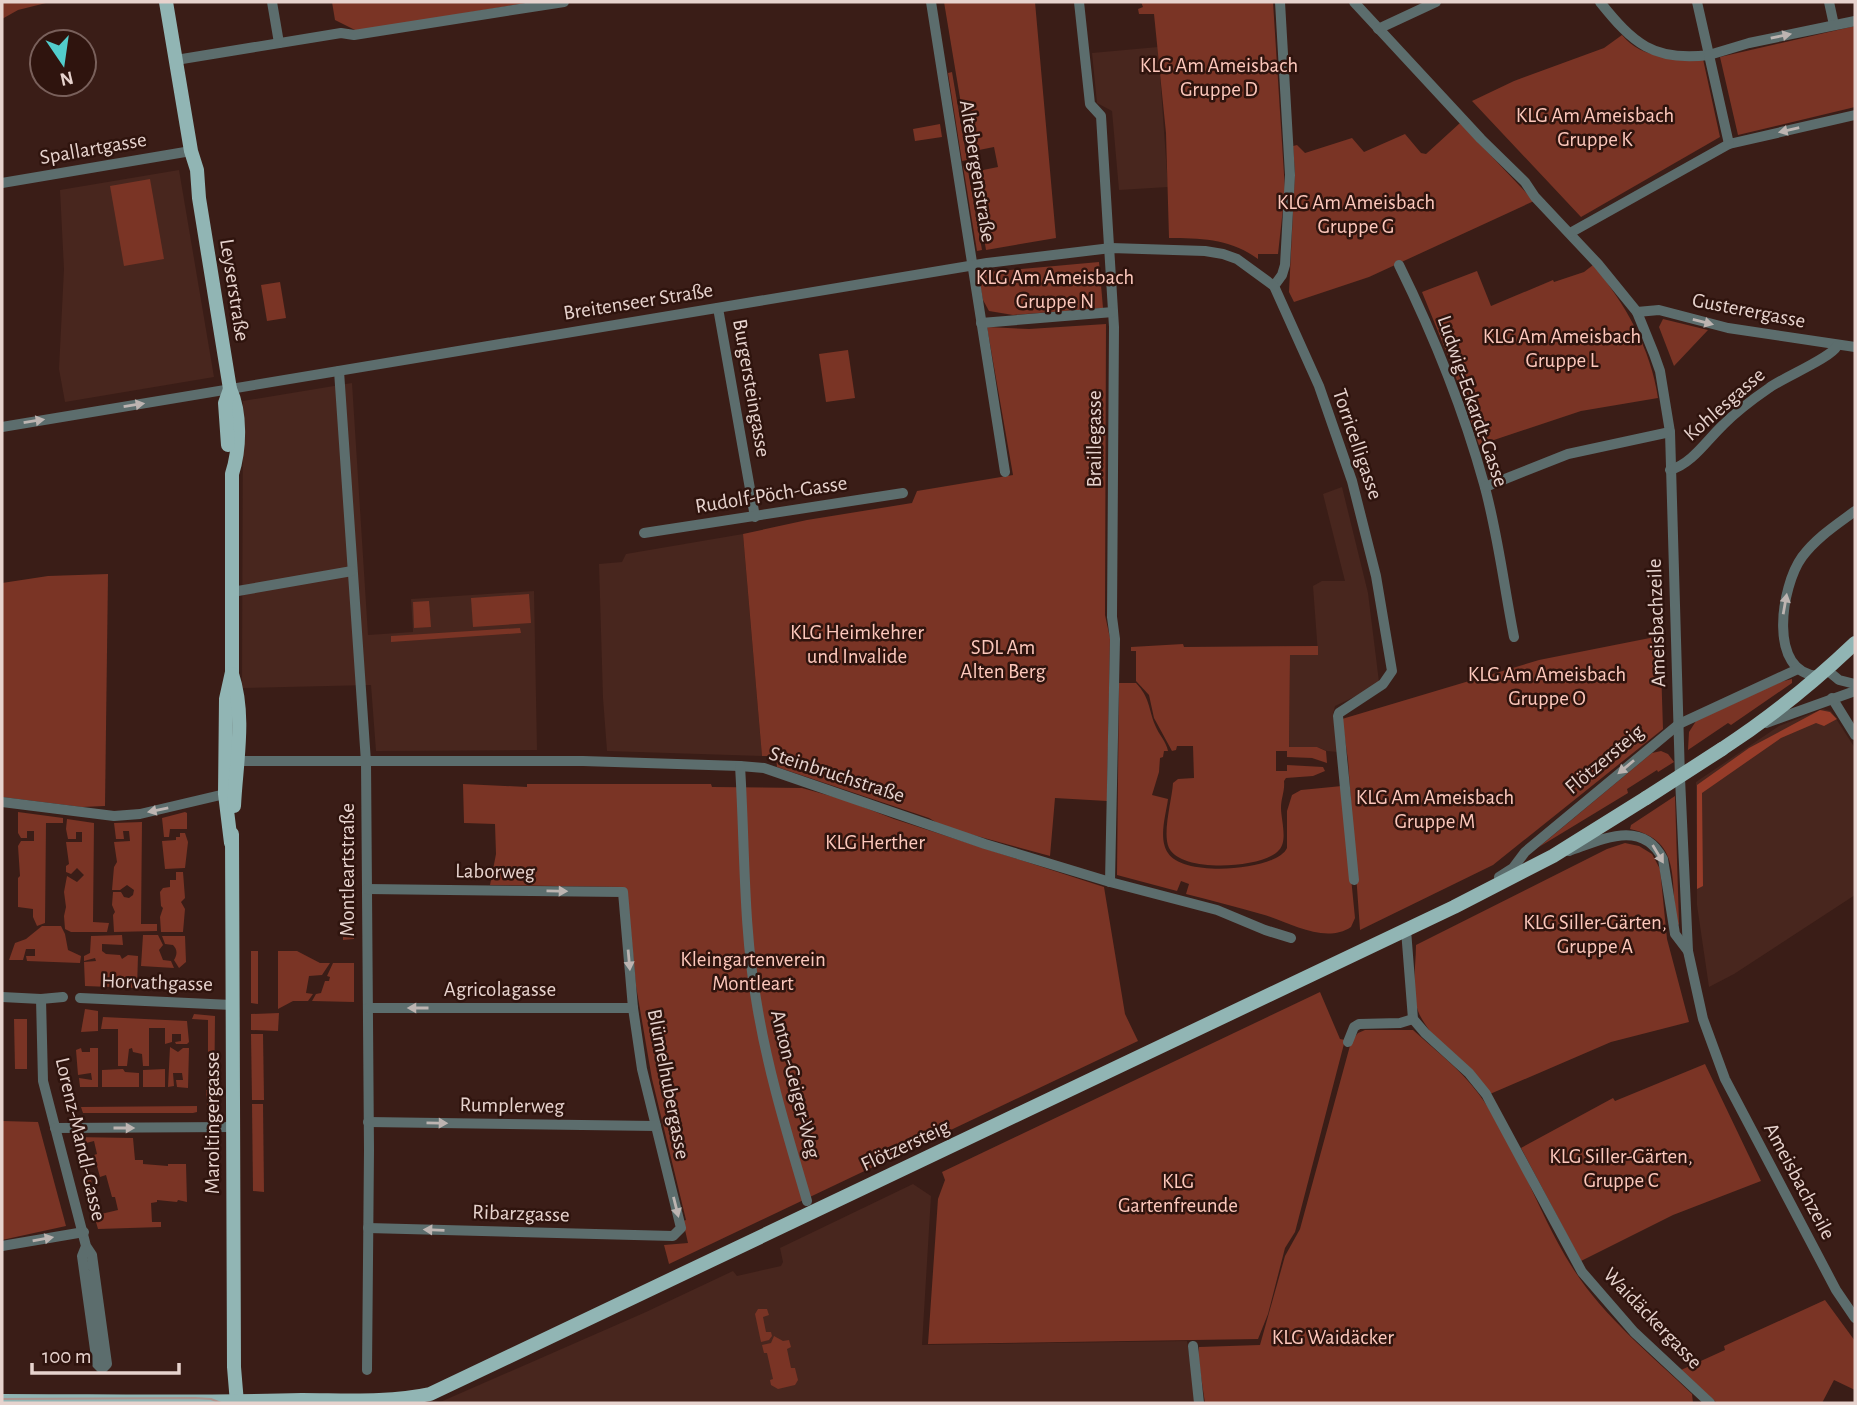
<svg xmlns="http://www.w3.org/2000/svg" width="1857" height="1405" font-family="'Alegreya Sans',sans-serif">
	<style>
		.built { fill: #48261e }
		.green { fill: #7a3425 }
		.forest { fill: #963c29 }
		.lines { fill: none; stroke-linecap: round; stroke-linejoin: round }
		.minor { stroke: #5c6d6d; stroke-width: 10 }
		.major { stroke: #91b5b4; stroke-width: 14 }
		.tram { stroke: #aa938d; stroke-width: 2 }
		.major-bridge { stroke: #91b5b4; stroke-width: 14 }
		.oneway { fill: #bdb4b1 }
		.labels { text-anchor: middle; stroke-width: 5; stroke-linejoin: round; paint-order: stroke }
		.park-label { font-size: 21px; fill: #fdc8bc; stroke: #2f140e }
		.street-label { font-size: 21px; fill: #e7d3ce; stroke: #2f140e }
	</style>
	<rect width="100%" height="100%" fill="#3a1d17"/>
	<g class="built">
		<polygon points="1158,47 1168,187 1119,190 1112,111 1097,103 1092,53"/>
		<polygon points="179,170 214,377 65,402 59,369 64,269 60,190"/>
		<polygon points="352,383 368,635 413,632 411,599 534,591 537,750 376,751 371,685 242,688 243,401"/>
		<polygon points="1342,487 1368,593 1379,682 1373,688 1335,706 1333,714 1338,752 1327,751 1317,747 1289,747 1290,655 1318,654 1313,586 1322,581 1345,581 1323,494"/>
		<polygon points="743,534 762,756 607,751 603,698 599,564 622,562 626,554"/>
		<polygon points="1823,709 1831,711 1855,748 1855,895 1734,974 1709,987 1697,905 1696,782 1779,726"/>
		<polygon points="913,1184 931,1196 922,1345 1187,1341 1197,1403 438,1403 646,1312 733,1271 737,1276 781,1266 783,1262 780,1248"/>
	</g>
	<g class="green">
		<polygon points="2,2 50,2 18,10 2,19"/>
		<polygon points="332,2 533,2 357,31 335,20"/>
		<polygon points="944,2 1035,2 1056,238 986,250 973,172 998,167 994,147 969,152"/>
		<path d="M1141,2H1273L1285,190L1278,254H1258V259C1231,239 1201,238 1169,238L1166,133L1154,14H1139L1138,9L1143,7Z"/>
		<polygon points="1855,26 1855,107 1738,135 1720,57"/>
		<path d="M1622,35C1643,60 1674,58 1703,59L1720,137L1581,217L1472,101L1514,81L1604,48Z"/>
		<polygon points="952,72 967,160 962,161 948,73"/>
		<polygon points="1460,123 1534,201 1369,277 1294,302 1289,292 1295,172 1293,146 1297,145 1305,153 1352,138 1364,152 1405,134 1421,153 1426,154"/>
		<polygon points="940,124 942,137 915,141 913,129"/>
		<polygon points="967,165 982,250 977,251 963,166"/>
		<polygon points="150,179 164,259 124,266 110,186"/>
		<polygon points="1099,262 1103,308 1013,315 989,311 983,300 978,273"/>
		<path d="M1593,265C1625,303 1651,349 1658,398L1581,411L1479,445L1452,366L1422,292L1477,271L1491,306L1553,280L1554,282L1584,272Z"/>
		<polygon points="280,282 286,318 267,321 261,285"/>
		<polygon points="1663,319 1708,330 1674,366 1659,327"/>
		<polygon points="1106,324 1105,615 1110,638 1107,801 1055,798 1050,856 944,827 929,818 777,767 776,756 762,756 743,534 807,520 912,503 917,491 1013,475 987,327 1029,329"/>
		<polygon points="848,350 855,398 826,402 819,354"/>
		<polygon points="108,574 105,806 82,807 2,797 2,583 48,576"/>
		<polygon points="529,594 531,623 473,627 471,598"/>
		<polygon points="429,601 431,627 414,628 413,602"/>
		<polygon points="520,628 521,633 391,642 391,636"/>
		<polygon points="1660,636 1663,729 1493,865 1360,930 1348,760 1342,719 1539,660"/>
		<path d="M1183,644L1184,647L1318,646V655H1290L1289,747H1317L1326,751L1327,763L1312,758L1287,757V751H1276V771H1287V765L1323,767L1325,771L1313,776L1286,778L1284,781C1285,791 1281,798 1281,808C1281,819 1288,841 1279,850C1265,868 1182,874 1169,848C1162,833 1172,800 1173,783L1178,779L1194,778L1193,746H1177L1176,750L1172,751L1154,718L1149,695L1136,681V651H1131V647Z"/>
		<polygon points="1792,679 1792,683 1731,725 1728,723 1688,750 1689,732 1696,721 1780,682"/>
		<path d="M1119,683H1136C1150,698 1148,707 1155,725C1159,735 1166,741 1168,751H1164L1163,757L1160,758L1159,772L1152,795L1168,799C1166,815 1158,838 1168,853C1183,878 1277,871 1287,848V811L1292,795L1301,790L1342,786L1355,918L1351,927C1324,945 1287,921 1261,914C1236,907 1211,900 1186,894L1189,884L1181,881L1177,891L1117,875Z"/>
		<polygon points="1661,751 1668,754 1674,762 1658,772 1657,770 1627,789 1628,793 1539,847 1652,753"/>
		<polygon points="463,784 527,787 527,784 711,784 712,787 802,788 845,800 894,819 1104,887 1125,1014 1138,1041 669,1264 664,1245 688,1243 683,1221 686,1220 652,1079 636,986 627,891 623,887 490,885 496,854 495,824 464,823"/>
		<path d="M1675,796L1679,924L1678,925C1668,884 1685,841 1630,829L1631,825Z"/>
		<polygon points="18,812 63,818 63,823 46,823 45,923 37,926 33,917 33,909 18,907 18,878 20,876 18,846 21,841 34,841 34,831 27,831 27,838 21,838 18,833"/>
		<polygon points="185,812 187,813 187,829 170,829 169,837 164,837 162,818"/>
		<polygon points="67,819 94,823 93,922 109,923 107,932 71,932 65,929 64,916 66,907 64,892 67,876 77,882 84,875 77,868 71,874 66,872 66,866 69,864 66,842 82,842 82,832 76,832 76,839 68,839 66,829"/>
		<polygon points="142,822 141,924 157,924 157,931 114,932 113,915 115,912 112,905 113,892 121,892 124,897 129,898 133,895 134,890 127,885 120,890 112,890 114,867 117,862 114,842 130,841 129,831 123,831 124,839 116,839 114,823"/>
		<polygon points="180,833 185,833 188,842 185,868 165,869 162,841 176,840 176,837 180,837"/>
		<path d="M1625,843L1639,846L1652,854L1660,869L1667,939L1689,1022L1611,1042L1490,1094C1470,1073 1428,1037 1418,1011C1411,992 1416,966 1416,945L1607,849Z"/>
		<polygon points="176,872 183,872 185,898 181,902 185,909 183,932 161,932 160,917 163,908 161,906 160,892 163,888 170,887 170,880 176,880"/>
		<polygon points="343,875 354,875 354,939 343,940"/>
		<polygon points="42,926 61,926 65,934 68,950 81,956 80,963 27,961 26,956 35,956 35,949 26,949 23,960 9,960 15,943 26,939"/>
		<polygon points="122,935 123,945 102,944 102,951 106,954 120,955 122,959 128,955 138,956 137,988 85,986 84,962 96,961 95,958 84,961 84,956 90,953 91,936"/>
		<polygon points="143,935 158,935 163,945 159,950 163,960 171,961 174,968 141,966"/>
		<path d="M162,936H185L186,962L179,968L174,960C177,955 178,950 173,945L165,944Z"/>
		<polygon points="251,951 258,951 258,1004 251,1003"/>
		<polygon points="278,951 297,951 320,963 330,963 322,975 309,976 306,993 313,994 308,1001 293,1001 278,1009"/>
		<polygon points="333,963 354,963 354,1002 312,1001 316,994 321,993 325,981 329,981 330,977 327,976"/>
		<polygon points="1320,992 1340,1039 1345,1040 1295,1232 1285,1248 1268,1314 1258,1339 928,1344 938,1199 945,1180 942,1172"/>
		<polygon points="85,1009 98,1011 98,1031 81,1032"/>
		<polygon points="279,1013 278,1031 251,1030 251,1014"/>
		<polygon points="194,1014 215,1016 214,1113 208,1113 206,1090 208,1090 208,1020 192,1019"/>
		<polygon points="103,1017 187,1021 189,1042 187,1044 176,1044 175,1042 181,1041 181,1034 172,1034 172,1042 165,1044 165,1028 149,1028 149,1066 143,1066 142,1054 133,1052 132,1048 129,1049 127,1066 118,1066 118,1029 101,1029"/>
		<polygon points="14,1019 27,1019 27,1069 15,1069"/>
		<path d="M1365,1030H1413C1435,1050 1460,1069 1478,1093C1517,1144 1537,1212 1572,1267C1603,1316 1650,1354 1692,1394L1693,1403H1205L1198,1356L1199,1347L1260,1345L1285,1256L1300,1229L1351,1042L1358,1033Z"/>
		<polygon points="251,1034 263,1034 264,1100 252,1100"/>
		<polygon points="170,1047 178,1052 183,1048 189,1048 188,1088 177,1087 176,1080 183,1080 182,1073 173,1073 174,1086 168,1087"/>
		<polygon points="81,1048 82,1052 90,1052 90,1048 98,1048 98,1087 80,1087 79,1078 92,1080 91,1073 78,1075 76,1050"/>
		<polygon points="1705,1064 1761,1181 1673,1215 1581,1261 1521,1148 1613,1098 1615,1101"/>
		<polygon points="123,1069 125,1072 139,1073 139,1087 102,1087 102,1070"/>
		<polygon points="165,1069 165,1087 143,1087 143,1070"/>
		<polygon points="252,1104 263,1104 264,1192 253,1191"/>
		<polygon points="197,1106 197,1112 193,1113 83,1113 81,1107"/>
		<polygon points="2,1121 38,1122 66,1226 2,1240"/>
		<polygon points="74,1137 133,1138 135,1160 143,1160 143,1164 168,1166 168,1164 186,1164 187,1202 178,1200 177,1202 157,1200 157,1202 151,1203 152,1222 161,1222 161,1227 98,1229 84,1181 91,1180 101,1214 118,1210 115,1197 112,1197 106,1175 100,1177 94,1155 97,1154 94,1141 75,1146"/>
		<polygon points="1825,1300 1855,1341 1855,1390 1834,1380 1822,1403 1717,1403 1681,1370 1725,1350 1724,1346"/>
		<polygon points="758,1309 767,1309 769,1315 763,1317 766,1332 771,1332 772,1336 769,1340 761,1342 755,1314"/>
		<polygon points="774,1336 783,1341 789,1340 791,1347 787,1349 791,1368 795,1368 798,1380 795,1385 778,1389 771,1385 770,1380 773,1379 767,1353 764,1353 762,1345 771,1343"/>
	</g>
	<polygon class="forest" points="1820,710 1830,712 1837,719 1824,726 1816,723 1781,738 1702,793 1703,886 1697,889 1697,785 1749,748"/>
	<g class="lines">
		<g class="minor">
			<polyline points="272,2 279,43"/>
			<polyline points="931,2 1005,472"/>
			<polyline points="1079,2 1090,104 1101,116 1114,327 1112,617 1115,639 1110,882"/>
			<polyline points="1354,2 1481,139 1525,182 1535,197 1598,264 1637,312 1654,354 1660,371 1670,432 1680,778 1688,951 1703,1019 1725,1079 1836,1290 1855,1318"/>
			<path d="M1600,2C1633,43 1653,62 1709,55L1697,2"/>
			<polyline points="1829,2 1834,25"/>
			<polyline points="1855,21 1749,43 1709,55 1729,144 1855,115"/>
			<polyline points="1378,29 1436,2"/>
			<polyline points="176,60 341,33 354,35 564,2"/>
			<polyline points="2,183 191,151"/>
			<polyline points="1570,233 1729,144"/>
			<path d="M1399,265C1434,336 1463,408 1484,484C1498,534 1504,587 1514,637"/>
			<polyline points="1274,286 1282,275 1285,265 1290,175 1280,2"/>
			<polyline points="718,308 755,517"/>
			<polyline points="1637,312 1659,310 1728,328 1855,347"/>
			<polyline points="981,323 1113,312"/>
			<polyline points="339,371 366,762 369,1150 367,1370"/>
			<polyline points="2,427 987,263 1111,248 1205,251 1223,254 1237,259 1274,286 1319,386 1352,481 1376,576 1392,671 1383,684 1339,713 1338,716 1354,880"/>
			<path d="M1670,470C1692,464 1707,440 1723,425C1737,411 1753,399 1769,388C1784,377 1831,358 1837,346"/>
			<polyline points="1485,487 1568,454 1670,432"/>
			<polyline points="644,533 903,493"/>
			<polyline points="232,592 352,571"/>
			<polyline points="1827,670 1839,680 1855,684"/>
			<path d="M1819,676C1767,674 1781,586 1802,557C1816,538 1836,525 1855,511"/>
			<polyline points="1832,698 1855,735"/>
			<polyline points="1766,723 1855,691"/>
			<polyline points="232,761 583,761 740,766 764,768 985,844 1110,882 1217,910 1265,930 1291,938"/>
			<path d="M740,766C745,845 743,927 757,1005C768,1072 788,1136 807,1201"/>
			<polyline points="2,802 114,816 140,814 225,794"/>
			<path d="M1569,851C1601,840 1642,818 1663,859L1675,934L1688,951"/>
			<polyline points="1499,877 1513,868 1525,852 1679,724 1798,669"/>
			<polyline points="367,889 623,892 633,1008 642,1069 681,1228 673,1236 368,1228"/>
			<polyline points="1406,930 1413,1019 1425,1033 1469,1073 1486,1094 1582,1272 1634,1332 1710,1403"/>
			<polyline points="2,997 41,999 63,997"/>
			<polyline points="80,998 232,1005"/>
			<polyline points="41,999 43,1081 86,1246 92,1255 107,1364 102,1369 97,1364 82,1256 86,1246"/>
			<polyline points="368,1008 633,1008"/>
			<polyline points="1348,1042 1354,1027 1359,1024 1400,1023 1413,1019"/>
			<polyline points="368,1122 656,1126"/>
			<polyline points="55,1128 233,1127"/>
			<polyline points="2,1246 84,1232"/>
			<polyline points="1193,1346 1199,1403"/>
		</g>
		<g class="major">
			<path d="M166,2L191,151L197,170L199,198L230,389C241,413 240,449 232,474V672L226,699L225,794L231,843"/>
			<polyline points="228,445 225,403 230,389"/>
			<path d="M232,674C246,716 236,763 234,806"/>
			<path d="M1722,749C1771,717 1813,683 1855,643"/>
			<polyline points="232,834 234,1367 237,1403"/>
			<path d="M2,1401C102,1401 202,1403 302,1400C345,1400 388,1403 430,1394L1454,907L1553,856L1646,798"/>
		</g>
		<polyline class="tram" points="2,1399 195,1398 211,1399 221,1403"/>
		<polyline class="major-bridge" points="1646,798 1722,749"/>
	</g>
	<defs><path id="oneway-solid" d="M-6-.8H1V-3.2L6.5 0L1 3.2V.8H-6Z" transform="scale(1.75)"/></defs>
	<g class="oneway">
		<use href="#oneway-solid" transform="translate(1781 36) rotate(-12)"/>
		<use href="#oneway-solid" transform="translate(1789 130) rotate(167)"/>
		<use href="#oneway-solid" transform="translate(1703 322) rotate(14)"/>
		<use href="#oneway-solid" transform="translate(134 405) rotate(-9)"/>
		<use href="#oneway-solid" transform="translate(34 421) rotate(-9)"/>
		<use href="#oneway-solid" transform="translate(1785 604) rotate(-80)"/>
		<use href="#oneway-solid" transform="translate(1626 767) rotate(140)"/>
		<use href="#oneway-solid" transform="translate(158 810) rotate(168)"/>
		<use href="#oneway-solid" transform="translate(1658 854) rotate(59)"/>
		<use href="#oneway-solid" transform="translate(557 891) rotate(1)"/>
		<use href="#oneway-solid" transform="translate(629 960) rotate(85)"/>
		<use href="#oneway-solid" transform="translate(418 1008) rotate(180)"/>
		<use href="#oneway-solid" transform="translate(437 1123) rotate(1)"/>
		<use href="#oneway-solid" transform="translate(124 1128)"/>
		<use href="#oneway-solid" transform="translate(676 1207) rotate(76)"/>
		<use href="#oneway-solid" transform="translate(434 1230) rotate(-178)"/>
		<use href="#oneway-solid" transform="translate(43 1239) rotate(-10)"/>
	</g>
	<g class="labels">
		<g class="park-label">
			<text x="1219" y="72">KLG Am Ameisbach<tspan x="1219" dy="24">Gruppe D</tspan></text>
			<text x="1595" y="122">KLG Am Ameisbach<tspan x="1595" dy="24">Gruppe K</tspan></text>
			<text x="1356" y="209">KLG Am Ameisbach<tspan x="1356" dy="24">Gruppe G</tspan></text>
			<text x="1055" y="284">KLG Am Ameisbach<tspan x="1055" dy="24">Gruppe N</tspan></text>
			<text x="1562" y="343">KLG Am Ameisbach<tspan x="1562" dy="24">Gruppe L</tspan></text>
			<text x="857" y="639">KLG Heimkehrer<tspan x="857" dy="24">und Invalide</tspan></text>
			<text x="1003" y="654">SDL Am<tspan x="1003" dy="24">Alten Berg</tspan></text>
			<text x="1547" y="681">KLG Am Ameisbach<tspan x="1547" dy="24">Gruppe O</tspan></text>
			<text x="1435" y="804">KLG Am Ameisbach<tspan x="1435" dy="24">Gruppe M</tspan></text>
			<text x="875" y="849">KLG Herther</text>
			<text x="1595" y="929">KLG Siller-Gärten,<tspan x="1595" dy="24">Gruppe A</tspan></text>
			<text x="753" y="966">Kleingartenverein<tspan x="753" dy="24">Montleart</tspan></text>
			<text x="1621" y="1163">KLG Siller-Gärten,<tspan x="1621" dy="24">Gruppe C</tspan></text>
			<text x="1178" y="1188">KLG<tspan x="1178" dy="24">Gartenfreunde</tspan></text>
			<text x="1333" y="1344">KLG Waidäcker</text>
		</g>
		<g class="street-label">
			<text transform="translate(93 148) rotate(-10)" y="7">Spallartgasse</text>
			<text transform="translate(978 171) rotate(81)" y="7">Altebergenstraße</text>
			<text transform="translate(235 290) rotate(81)" y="7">Leyserstraße</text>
			<text transform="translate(638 301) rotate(-9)" y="7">Breitenseer Straße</text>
			<text transform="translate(1749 310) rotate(11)" y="7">Gusterergasse</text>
			<text transform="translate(752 388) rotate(80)" y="7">Burgersteingasse</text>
			<text transform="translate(1473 401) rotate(71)" y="7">Ludwig-Eckardt-Gasse</text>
			<text transform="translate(1724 404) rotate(-41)" y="7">Kohlesgasse</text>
			<text transform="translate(1094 439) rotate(-90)" y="7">Braillegasse</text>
			<text transform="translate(1358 444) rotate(71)" y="7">Torricelligasse</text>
			<text transform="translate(771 494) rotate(-9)" y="7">Rudolf-Pöch-Gasse</text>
			<text transform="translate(1656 623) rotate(-92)" y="7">Ameisbachzeile</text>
			<text transform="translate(1604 759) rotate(-40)" y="7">Flötzersteig</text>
			<text transform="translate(837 774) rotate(18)" y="7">Steinbruchstraße</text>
			<text transform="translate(347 870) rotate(-90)" y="7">Montleartstraße</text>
			<text transform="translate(495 871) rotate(1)" y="7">Laborweg</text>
			<text transform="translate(157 982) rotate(2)" y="7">Horvathgasse</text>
			<text x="500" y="996">Agricolagasse</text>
			<text transform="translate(669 1084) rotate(79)" y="7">Blümelhubergasse</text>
			<text transform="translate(796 1084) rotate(76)" y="7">Anton-Geiger-Weg</text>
			<text transform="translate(512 1105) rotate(1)" y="7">Rumplerweg</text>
			<text transform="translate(212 1123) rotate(-90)" y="7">Maroltingergasse</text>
			<text transform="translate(81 1139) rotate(77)" y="7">Lorenz-Mandl-Gasse</text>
			<text transform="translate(905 1145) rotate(-25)" y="7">Flötzersteig</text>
			<text transform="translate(1800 1181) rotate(62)" y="7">Ameisbachzeile</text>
			<text transform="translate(521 1213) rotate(2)" y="7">Ribarzgasse</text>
			<text transform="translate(1653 1318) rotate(46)" y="7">Waidäckergasse</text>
		</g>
	</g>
	<rect width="1857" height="1405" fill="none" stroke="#e7d3ce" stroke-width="7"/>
	<g transform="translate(63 63) rotate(167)"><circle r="33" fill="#2f140e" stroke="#79605b" stroke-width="2"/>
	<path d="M0-5L12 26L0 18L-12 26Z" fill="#52cdcc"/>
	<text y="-10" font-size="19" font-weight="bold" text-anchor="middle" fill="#e7d3ce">N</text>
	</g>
	<path d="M32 1363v10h147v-10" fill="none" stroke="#e7d3ce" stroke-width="3.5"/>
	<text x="42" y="1363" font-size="21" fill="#e7d3ce" stroke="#2f140e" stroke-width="5" paint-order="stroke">100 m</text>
</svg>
